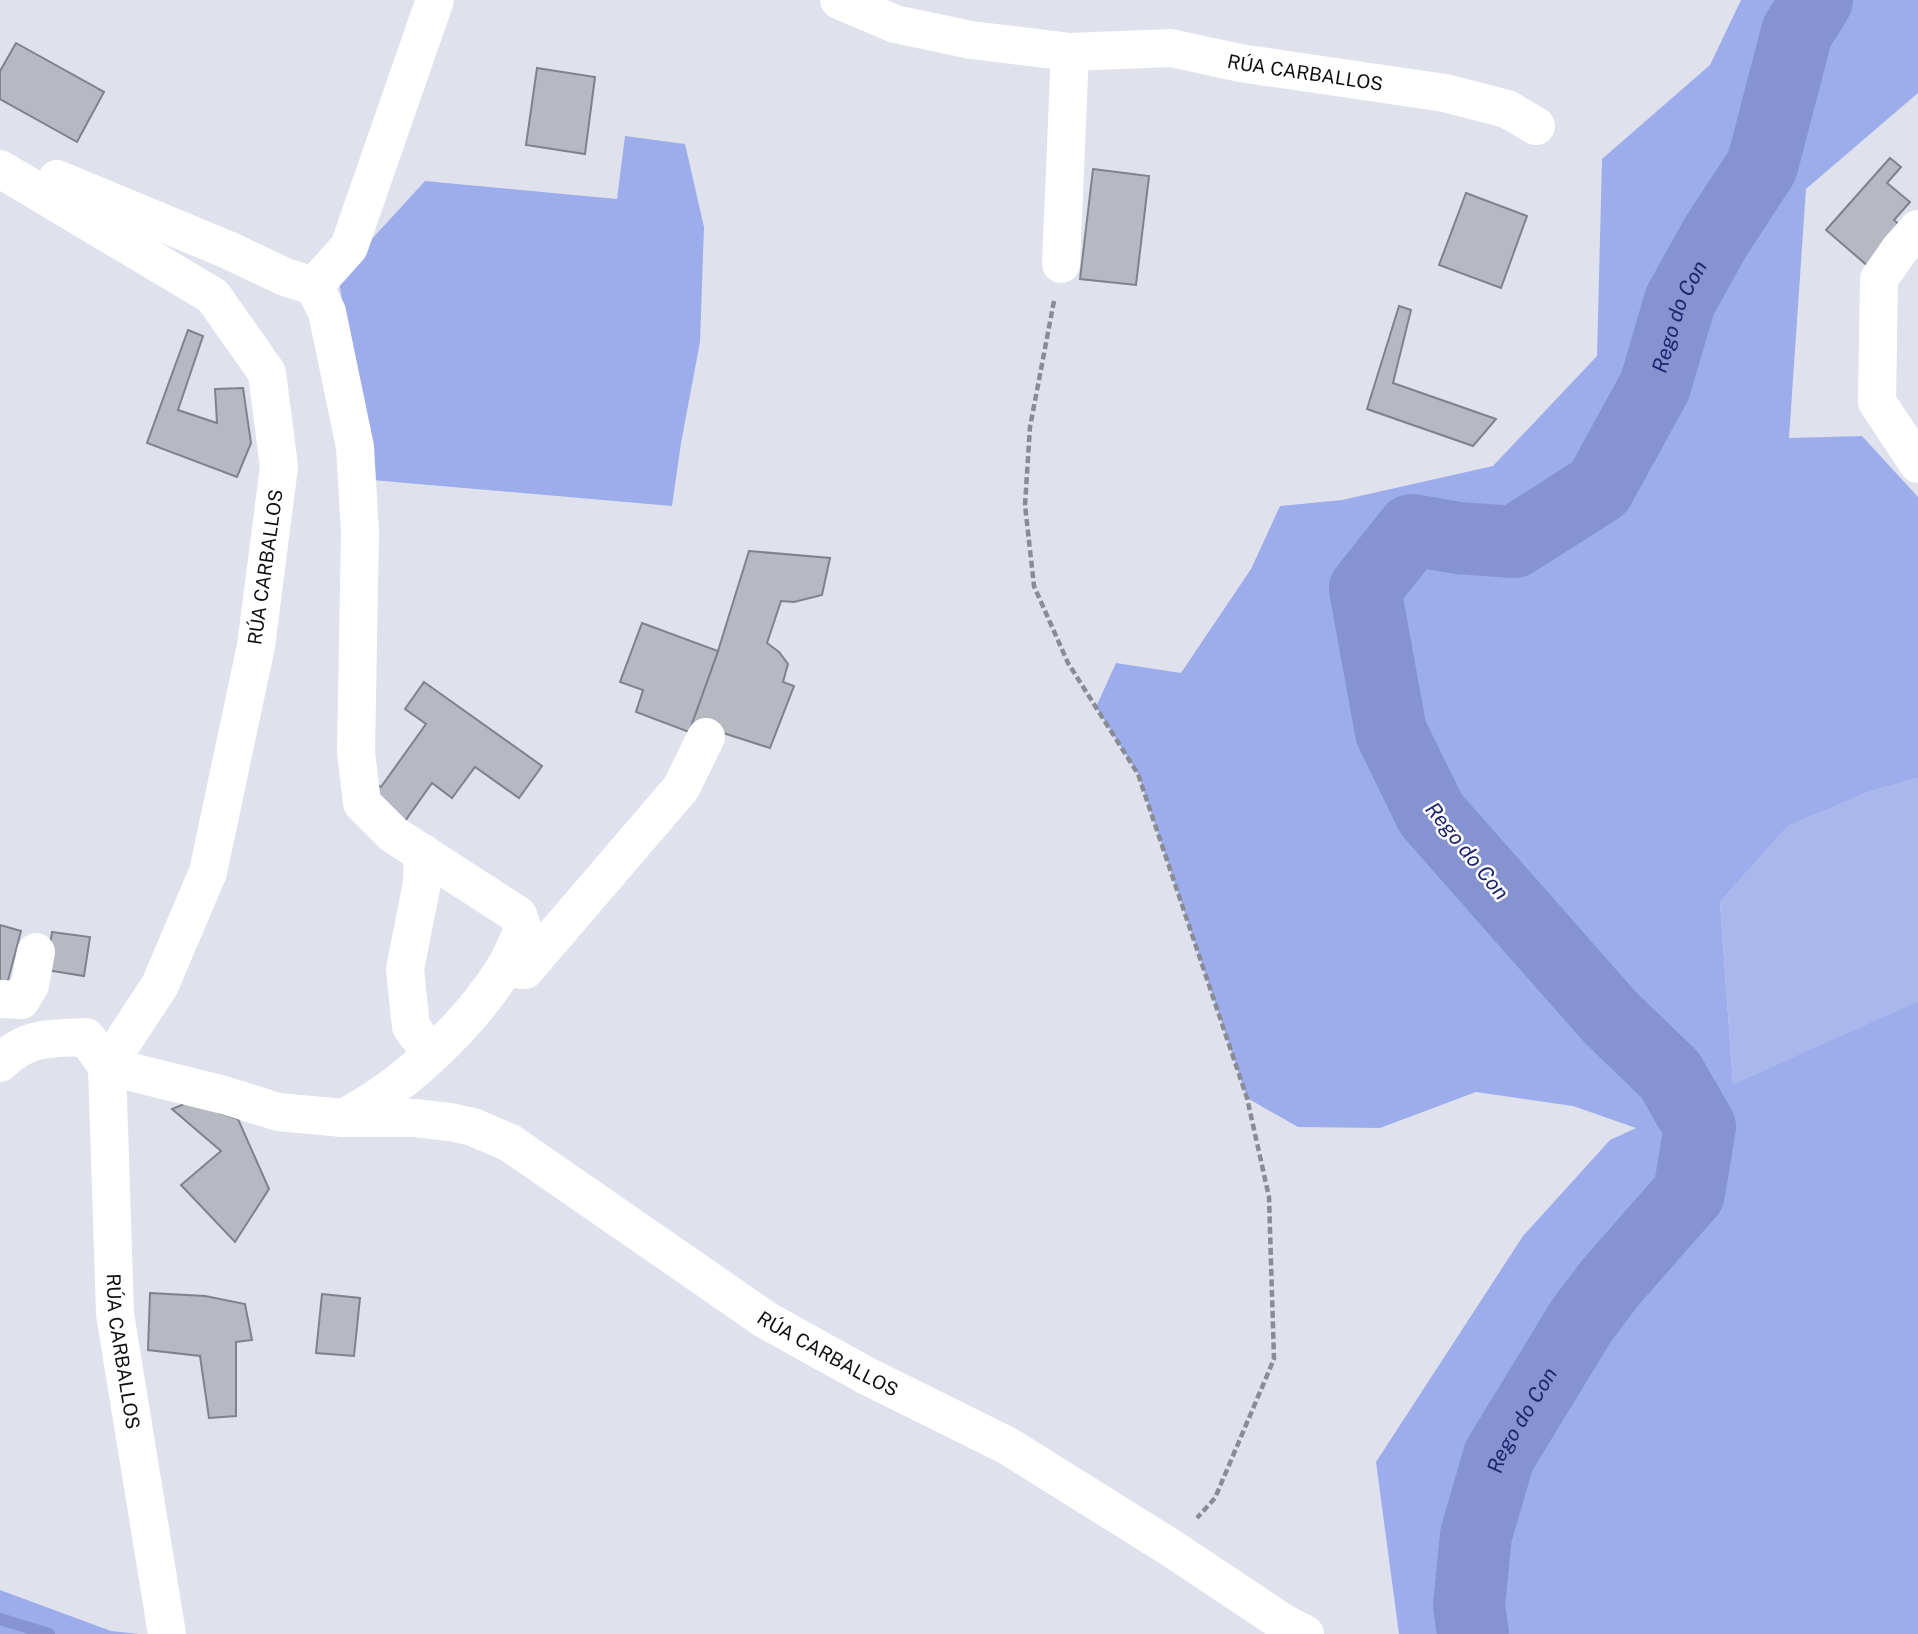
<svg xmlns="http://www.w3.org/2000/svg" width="1918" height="1634" font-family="'Public Sans',sans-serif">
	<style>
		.green { fill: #a9b7ed }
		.forest { fill: #9dadeb }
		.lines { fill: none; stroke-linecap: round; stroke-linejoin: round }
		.stream { stroke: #8593d1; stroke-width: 12 }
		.river { stroke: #8593d1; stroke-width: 72 }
		.building { fill: #b6b8c2; stroke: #7f828b; stroke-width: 2 }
		.path { stroke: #898c93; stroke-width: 4.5; stroke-dasharray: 7 3.5; stroke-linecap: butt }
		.minor { stroke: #fff; stroke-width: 38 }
		.labels { text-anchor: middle; stroke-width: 5; stroke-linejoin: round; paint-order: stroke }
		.street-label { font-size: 19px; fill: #0f1013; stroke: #fff }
		.water-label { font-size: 21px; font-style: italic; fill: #1f256c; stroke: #fff }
	</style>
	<rect width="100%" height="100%" fill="#dfe2ec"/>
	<polygon class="green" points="1918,778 1918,1003 1733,1084 1720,902 1788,826 1871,791"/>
	<g class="forest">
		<polygon points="1741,0 1918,0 1918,93 1806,189 1789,438 1862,436 1918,497 1918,778 1871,791 1788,826 1720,902 1733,1084 1918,1002 1918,1634 1399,1634 1376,1462 1523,1236 1610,1140 1636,1128 1573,1106 1476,1092 1380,1128 1298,1127 1247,1098 1138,774 1096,707 1116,663 1181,673 1251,569 1280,506 1342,500 1493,466 1597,356 1602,159 1710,65"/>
		<polygon points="625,136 685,144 704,227 700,342 681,443 672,506 372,480 338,276 425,181 617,199"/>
		<polygon points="0,1590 111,1631 139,1634 0,1634"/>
	</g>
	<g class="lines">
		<polyline class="stream" points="0,1619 49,1634"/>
		<path class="river" id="s1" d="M1473,1634L1469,1605L1476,1535L1499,1456L1582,1320L1610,1283L1689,1193L1700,1127L1670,1075L1610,1017L1431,814L1391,732L1365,589L1412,530L1458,538L1514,542L1599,488L1655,386L1680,301L1715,238L1762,166L1797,32L1817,0"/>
	</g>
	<g class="building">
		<polygon points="16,43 104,92 77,142 0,99 0,71"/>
		<polygon points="537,68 595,77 585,154 526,145"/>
		<polygon points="1890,158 1901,167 1887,183 1910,202 1894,220 1903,228 1869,267 1826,230"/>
		<polygon points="1093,169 1149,176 1136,285 1080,279"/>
		<polygon points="1466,193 1527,216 1501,288 1439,265"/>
		<polygon points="1399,306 1411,310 1393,383 1496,419 1473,446 1367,409"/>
		<polygon points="188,330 203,336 178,410 217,423 215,389 243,388 251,443 237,477 147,443"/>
		<polygon points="749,551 830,558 822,595 794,602 781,601 767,643 779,652 788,664 783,682 794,686 770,748 692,723 718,651"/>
		<polygon points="642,623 718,651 689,732 636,712 643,690 620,682"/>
		<polygon points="424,682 542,766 519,798 475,767 452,798 432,783 405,821 370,796 369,779 381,787 426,724 405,709"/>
		<polygon points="0,925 21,931 6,988 0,986"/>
		<polygon points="52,932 90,937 84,976 46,970"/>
		<polygon points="189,1102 238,1119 269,1189 235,1242 181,1185 221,1151 172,1109"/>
		<polygon points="150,1293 205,1296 245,1304 252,1340 236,1342 236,1416 209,1418 200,1356 148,1350"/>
		<polygon points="322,1294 360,1298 354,1356 316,1353"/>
	</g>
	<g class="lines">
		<polyline class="path" points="1054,301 1030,427 1025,505 1034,586 1068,663 1138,774 1247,1098 1269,1197 1274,1359 1215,1498 1197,1518"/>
		<g class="minor">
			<path id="s2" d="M839,0L895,24L971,40L1070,52L1171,48L1240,63L1445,93L1507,109L1536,126"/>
			<path id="s3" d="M0,169L213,296L267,373L279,467L256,646L208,872L160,985L107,1066L115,1314L167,1634"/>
			<polyline points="57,179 228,250 285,277 314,286 349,247 435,0"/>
			<polyline points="1918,229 1900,249 1879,279 1877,402 1918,464"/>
			<polyline points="1061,264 1070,52"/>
			<path d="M314,286L327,312L355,447L360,532L356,752L362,803L394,835L518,915L523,930C517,942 512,957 504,969C469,1025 403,1088 343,1118"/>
			<polyline points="423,853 422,883 405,969 411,1027 431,1053"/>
			<polyline points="505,968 525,970 681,788 706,737"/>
			<polyline points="0,999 21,1000 30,985 36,952"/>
			<path id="s4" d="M0,1063C28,1035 50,1039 86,1037L107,1066L224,1095L278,1112L343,1118H414L450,1122L473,1127L510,1143L766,1320L865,1375L1008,1446L1171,1548L1282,1622L1305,1634"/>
		</g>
	</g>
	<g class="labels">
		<g class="street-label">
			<text dy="7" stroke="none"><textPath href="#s2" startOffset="476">RÚA CARBALLOS</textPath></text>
			<text transform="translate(265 567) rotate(-82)" y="7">RÚA CARBALLOS</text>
			<text dy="7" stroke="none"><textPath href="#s3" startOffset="1354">RÚA CARBALLOS</textPath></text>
			<text dy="7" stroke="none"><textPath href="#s4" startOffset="924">RÚA CARBALLOS</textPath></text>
		</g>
		<g class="water-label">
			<text dy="7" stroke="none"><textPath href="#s1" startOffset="1694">Rego do Con</textPath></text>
			<text transform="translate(1467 851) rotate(51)" y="7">Rego do Con</text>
			<text dy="7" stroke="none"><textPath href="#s1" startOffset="224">Rego do Con</textPath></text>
		</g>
	</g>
</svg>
